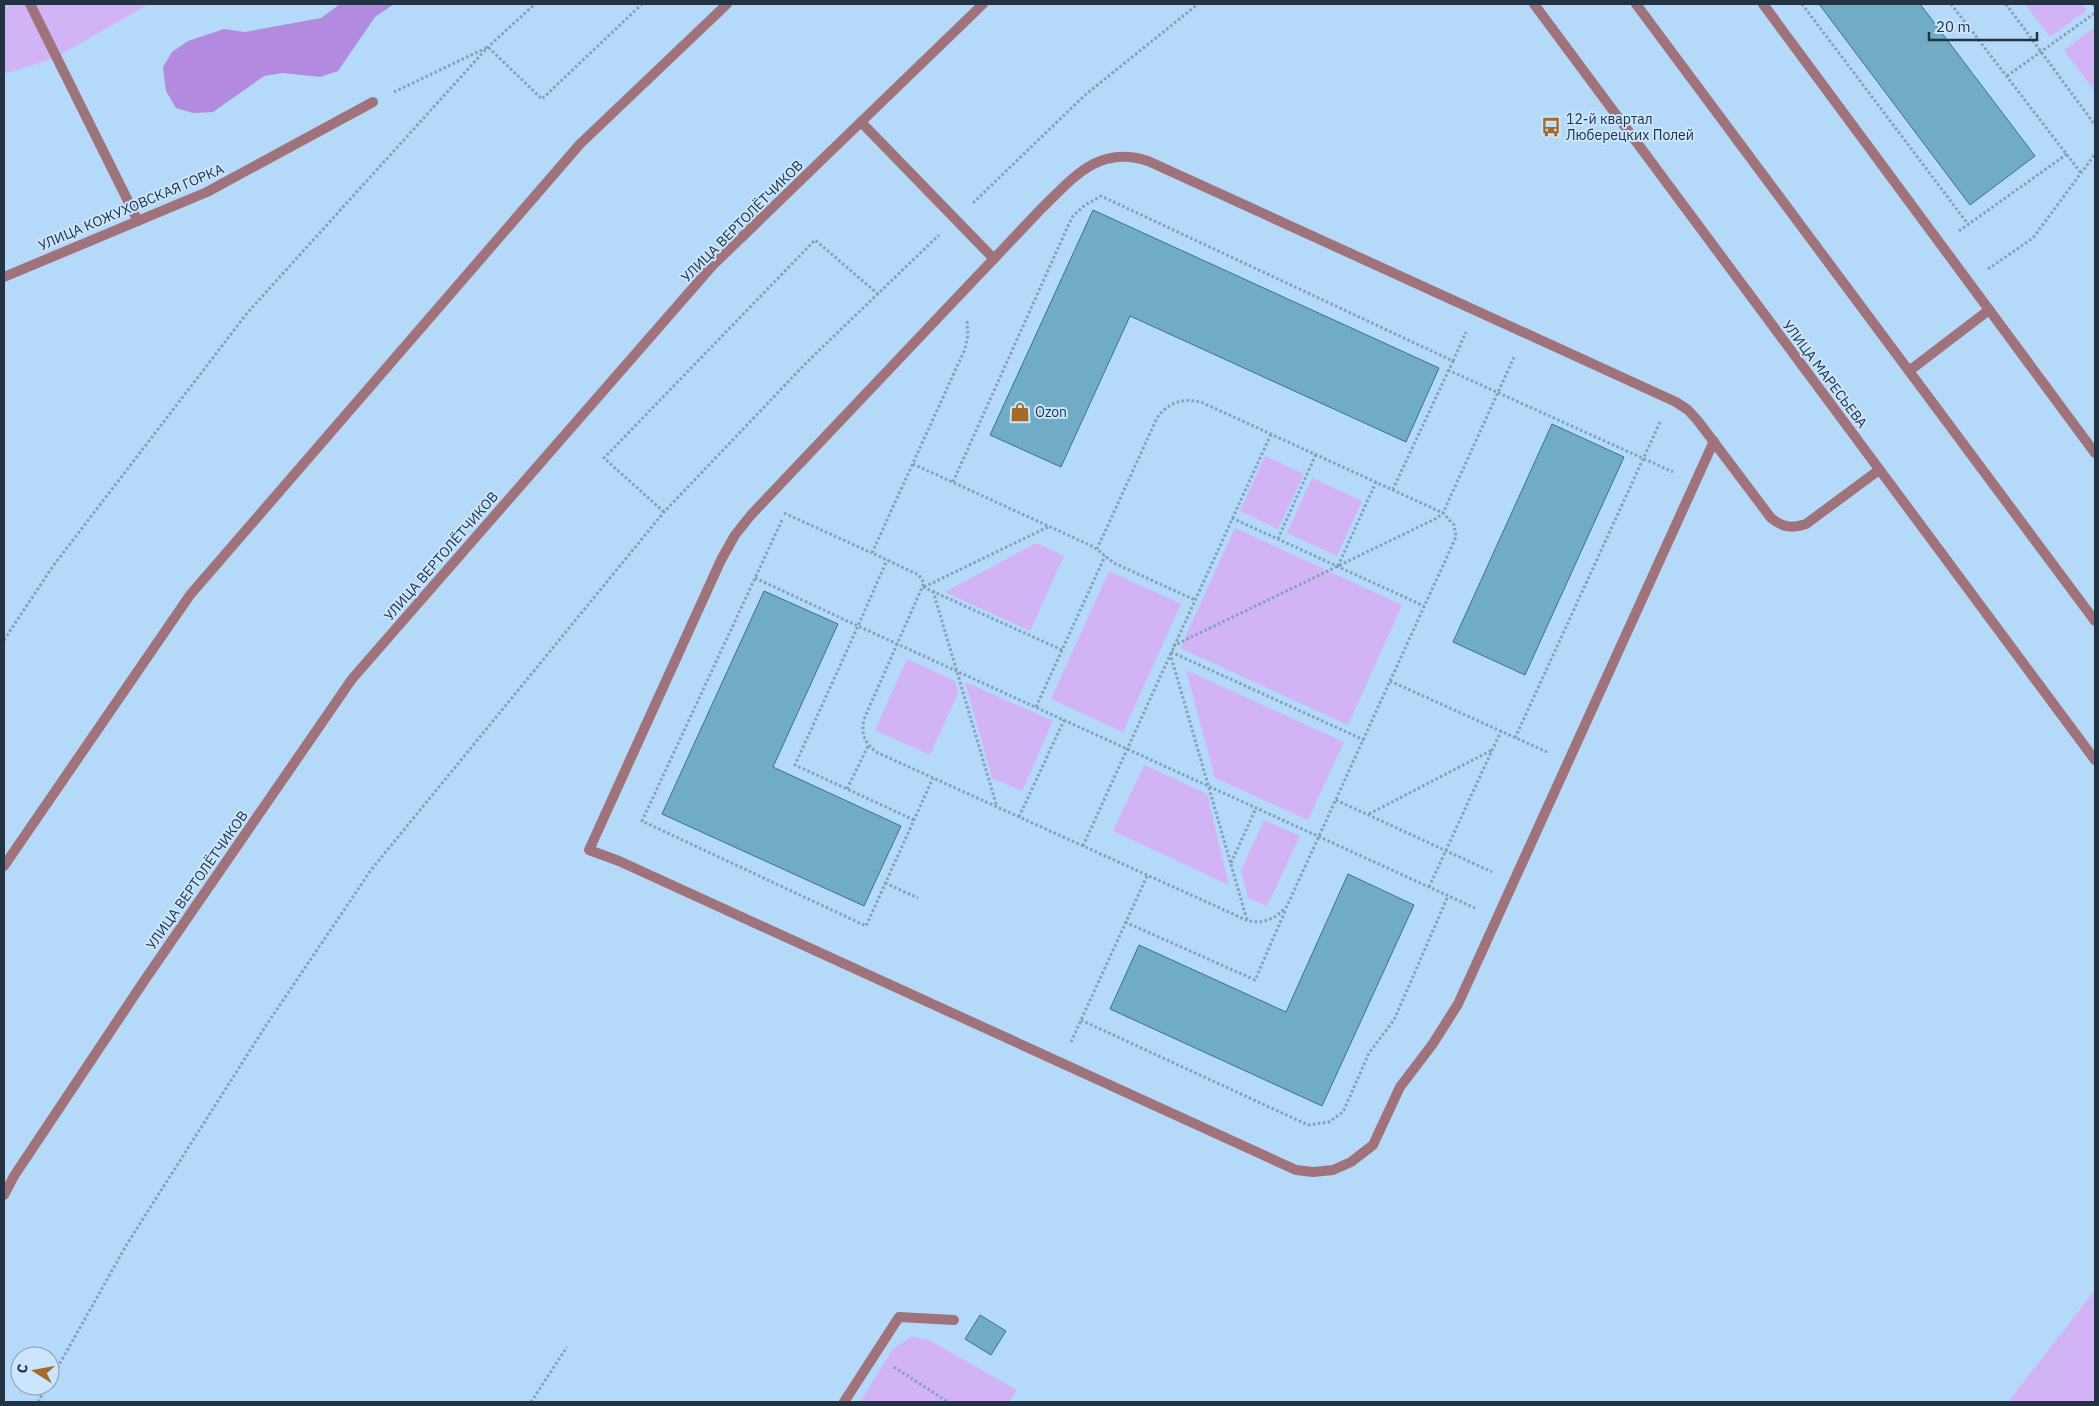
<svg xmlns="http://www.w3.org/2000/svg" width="2099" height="1406" font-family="'IBM Plex Sans',sans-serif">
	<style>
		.green { fill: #d2b4f6 }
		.forest { fill: #b28adf }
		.building { fill: #70acc5; stroke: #37748b }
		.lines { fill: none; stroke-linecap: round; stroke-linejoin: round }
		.path { stroke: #83a1ba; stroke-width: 3; stroke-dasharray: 2.5 2.5; stroke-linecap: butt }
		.service { stroke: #a0737c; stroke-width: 10 }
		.minor { stroke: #a0737c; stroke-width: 10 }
		.tertiary { stroke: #a0737c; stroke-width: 10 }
		.labels { text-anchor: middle; stroke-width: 4; stroke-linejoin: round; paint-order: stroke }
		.poi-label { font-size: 14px; fill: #223443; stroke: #cae5fd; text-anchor: start }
		.street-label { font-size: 14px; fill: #223443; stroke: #cae5fd }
	</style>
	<rect width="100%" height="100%" fill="#b5d9f8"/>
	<g class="green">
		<polygon points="4,4 149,4 55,58 4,74"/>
		<polygon points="2025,4 2082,4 2087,10 2050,37"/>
		<polygon points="2095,27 2095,92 2064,50"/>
		<polygon points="1265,456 1304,474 1278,529 1240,511"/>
		<polygon points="1312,478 1362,501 1337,556 1287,533"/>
		<polygon points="1235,528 1402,605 1348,725 1180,648"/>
		<polygon points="1036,543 1064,556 1030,631 945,592"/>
		<polygon points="1109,571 1181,604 1123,732 1051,699"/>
		<polygon points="907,659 955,681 958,693 930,755 875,730"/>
		<polygon points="1186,670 1344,742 1308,820 1215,778"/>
		<polygon points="965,682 1053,721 1022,791 992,778"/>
		<polygon points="1144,765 1207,794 1229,885 1113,831"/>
		<polygon points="1264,820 1300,836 1267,906 1248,898 1241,871"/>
		<polygon points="2095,1290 2095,1402 2008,1402"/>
		<polygon points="911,1337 929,1340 1017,1390 1009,1402 860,1402 893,1349"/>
	</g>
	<polygon class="forest" points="340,4 394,4 375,17 338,71 320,77 283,73 264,76 213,112 193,113 176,108 166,91 163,67 172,52 188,41 224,29 245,32 321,18"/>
	<g class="building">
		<polygon points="1819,4 1920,4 2035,156 1970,205"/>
		<polygon points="1093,210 1439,368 1406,442 1130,316 1061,467 990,435"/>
		<polygon points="1552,424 1624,457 1525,675 1453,642"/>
		<polygon points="764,591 838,624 773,767 901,826 864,906 662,814"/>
		<polygon points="1348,874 1414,905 1322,1106 1110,1009 1139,945 1286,1012"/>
		<polygon points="980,1315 1006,1331 991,1355 965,1339"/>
	</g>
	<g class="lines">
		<g class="path">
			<polyline points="1802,4 1968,224"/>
			<polyline points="1951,4 2081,173"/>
			<polyline points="2006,4 2095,125"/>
			<polyline points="2093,4 2095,6"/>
			<polyline points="2007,76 2095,13"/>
			<polyline points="394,92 488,47 542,99 642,4"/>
			<polyline points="973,203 1085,95 1198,4"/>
			<polyline points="1959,231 2067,154"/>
			<polyline points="1988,269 2033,238 2095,154"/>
			<path d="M967,321L968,335L965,349L872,553L919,575L924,583L864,719C861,734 864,742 876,752L1244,919C1261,926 1276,919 1287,906L1456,537L1454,525L1443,513L1201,402C1183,398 1168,402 1157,418L1097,549"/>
			<polyline points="1453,361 1466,332"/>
			<polyline points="1448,370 1673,472"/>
			<polyline points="913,464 1094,547 1114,563 1195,600"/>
			<polyline points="953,482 1072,217 1085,205 1101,196 1453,361 1393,489"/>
			<polyline points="664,512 604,458 815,240 878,294"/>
			<polyline points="784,513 872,553"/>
			<polyline points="1232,518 1424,606"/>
			<polyline points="782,520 642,821 866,926 933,778"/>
			<polyline points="1278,539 1316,454"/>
			<polyline points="1338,566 1376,482"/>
			<polyline points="755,578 858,626 887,560"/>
			<polyline points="923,587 1062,650"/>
			<polyline points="924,587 1050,526"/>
			<polyline points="933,591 997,807"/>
			<polyline points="4,640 53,566 248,312 488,47 535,4"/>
			<polyline points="1173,646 1437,518 1443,513 1515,355"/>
			<polyline points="1171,652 1364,740"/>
			<polyline points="1170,653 1247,920"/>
			<polyline points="1390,681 1547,752"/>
			<polyline points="1036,707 1105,556"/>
			<polyline points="1515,738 1661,420"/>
			<polyline points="847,789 868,746"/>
			<polyline points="1336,800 1492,872"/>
			<polyline points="1369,814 1492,750"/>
			<polyline points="1019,817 1064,720"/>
			<polyline points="914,820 795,765 858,626 1475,908"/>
			<polyline points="1083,846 1271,434"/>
			<polyline points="1231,863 1256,808"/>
			<polyline points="885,883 918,898"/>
			<polyline points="1429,887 1501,731"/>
			<polyline points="1125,922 1255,980 1286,909"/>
			<polyline points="1081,1020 1308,1125 1329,1122 1343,1112 1369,1053 1394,1020 1448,896"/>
			<polyline points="1071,1042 1147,876"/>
			<polyline points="894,1367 948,1402"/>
			<polyline points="50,1381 127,1244 265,1027 371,870 664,512 807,362 939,235"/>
			<polyline points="38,1402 47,1386"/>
			<polyline points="531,1402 567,1347"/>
		</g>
		<g class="service">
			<polyline points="30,4 138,221"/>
			<polyline points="1763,4 2095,453"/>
			<polyline points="861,122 994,259"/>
			<polyline points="1909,371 1989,310"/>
			<path d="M1714,441L1458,1004L1432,1045L1400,1087L1373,1145L1351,1162L1333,1170L1313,1172L1296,1170L619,861L589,850L721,560L735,535L751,515L1041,209C1074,177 1098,145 1148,161L1676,402L1688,410L1698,421L1771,518C1782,527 1792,529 1806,524L1879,470"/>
			<polyline points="844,1402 899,1317 954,1320"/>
		</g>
		<polyline class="minor" points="4,277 207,192 373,102"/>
		<g class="tertiary">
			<polyline points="1534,4 2095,760"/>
			<polyline points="1636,4 2095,621"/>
			<polyline points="4,866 190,595 580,144 727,4"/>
			<polyline points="4,1195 14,1176 144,981 352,679 713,265 983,4"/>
		</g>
	</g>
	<defs>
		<symbol id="bus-bare" viewBox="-9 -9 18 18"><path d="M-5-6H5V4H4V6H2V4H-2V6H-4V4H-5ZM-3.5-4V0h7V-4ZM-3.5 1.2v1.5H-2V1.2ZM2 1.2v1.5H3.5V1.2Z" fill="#a36a29" stroke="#cae5fd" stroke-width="2.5" paint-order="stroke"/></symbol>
		<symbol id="shop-bare" viewBox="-9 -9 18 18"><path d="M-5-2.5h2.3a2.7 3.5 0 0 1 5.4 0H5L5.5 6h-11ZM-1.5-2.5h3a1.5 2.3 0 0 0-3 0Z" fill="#a36a29" stroke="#cae5fd" stroke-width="2.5" paint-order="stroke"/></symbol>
	</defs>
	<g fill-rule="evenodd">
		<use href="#bus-bare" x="1537" y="113" width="28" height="28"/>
		<use href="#shop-bare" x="1006" y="398" width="28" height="28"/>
	</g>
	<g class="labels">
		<g class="poi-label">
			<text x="1566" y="124">12-й квартал<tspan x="1566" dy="16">Люберецких Полей</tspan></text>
			<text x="1035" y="417">Ozon</text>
		</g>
		<g class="street-label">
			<text transform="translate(131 207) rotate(-23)" y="5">УЛИЦА КОЖУХОВСКАЯ ГОРКА</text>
			<text transform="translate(742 221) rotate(-45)" y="5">УЛИЦА ВЕРТОЛЁТЧИКОВ</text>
			<text transform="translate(1825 374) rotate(53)" y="5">УЛИЦА МАРЕСЬЕВА</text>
			<text transform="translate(441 556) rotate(-49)" y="5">УЛИЦА ВЕРТОЛЁТЧИКОВ</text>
			<text transform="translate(197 880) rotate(-55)" y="5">УЛИЦА ВЕРТОЛЁТЧИКОВ</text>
		</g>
	</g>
	<rect width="2099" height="1406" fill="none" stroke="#223443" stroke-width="10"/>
	<g transform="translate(35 1371) rotate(281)"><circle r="24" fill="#cae5fd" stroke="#879eb3"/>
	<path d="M0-4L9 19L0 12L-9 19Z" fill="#a36a29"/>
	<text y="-8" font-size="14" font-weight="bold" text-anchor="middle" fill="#223443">С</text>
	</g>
	<path d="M1929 32v8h108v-8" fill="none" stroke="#223443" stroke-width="2.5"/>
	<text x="1936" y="32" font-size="15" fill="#223443" stroke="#cae5fd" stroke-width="4" paint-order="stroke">20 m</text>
</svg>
